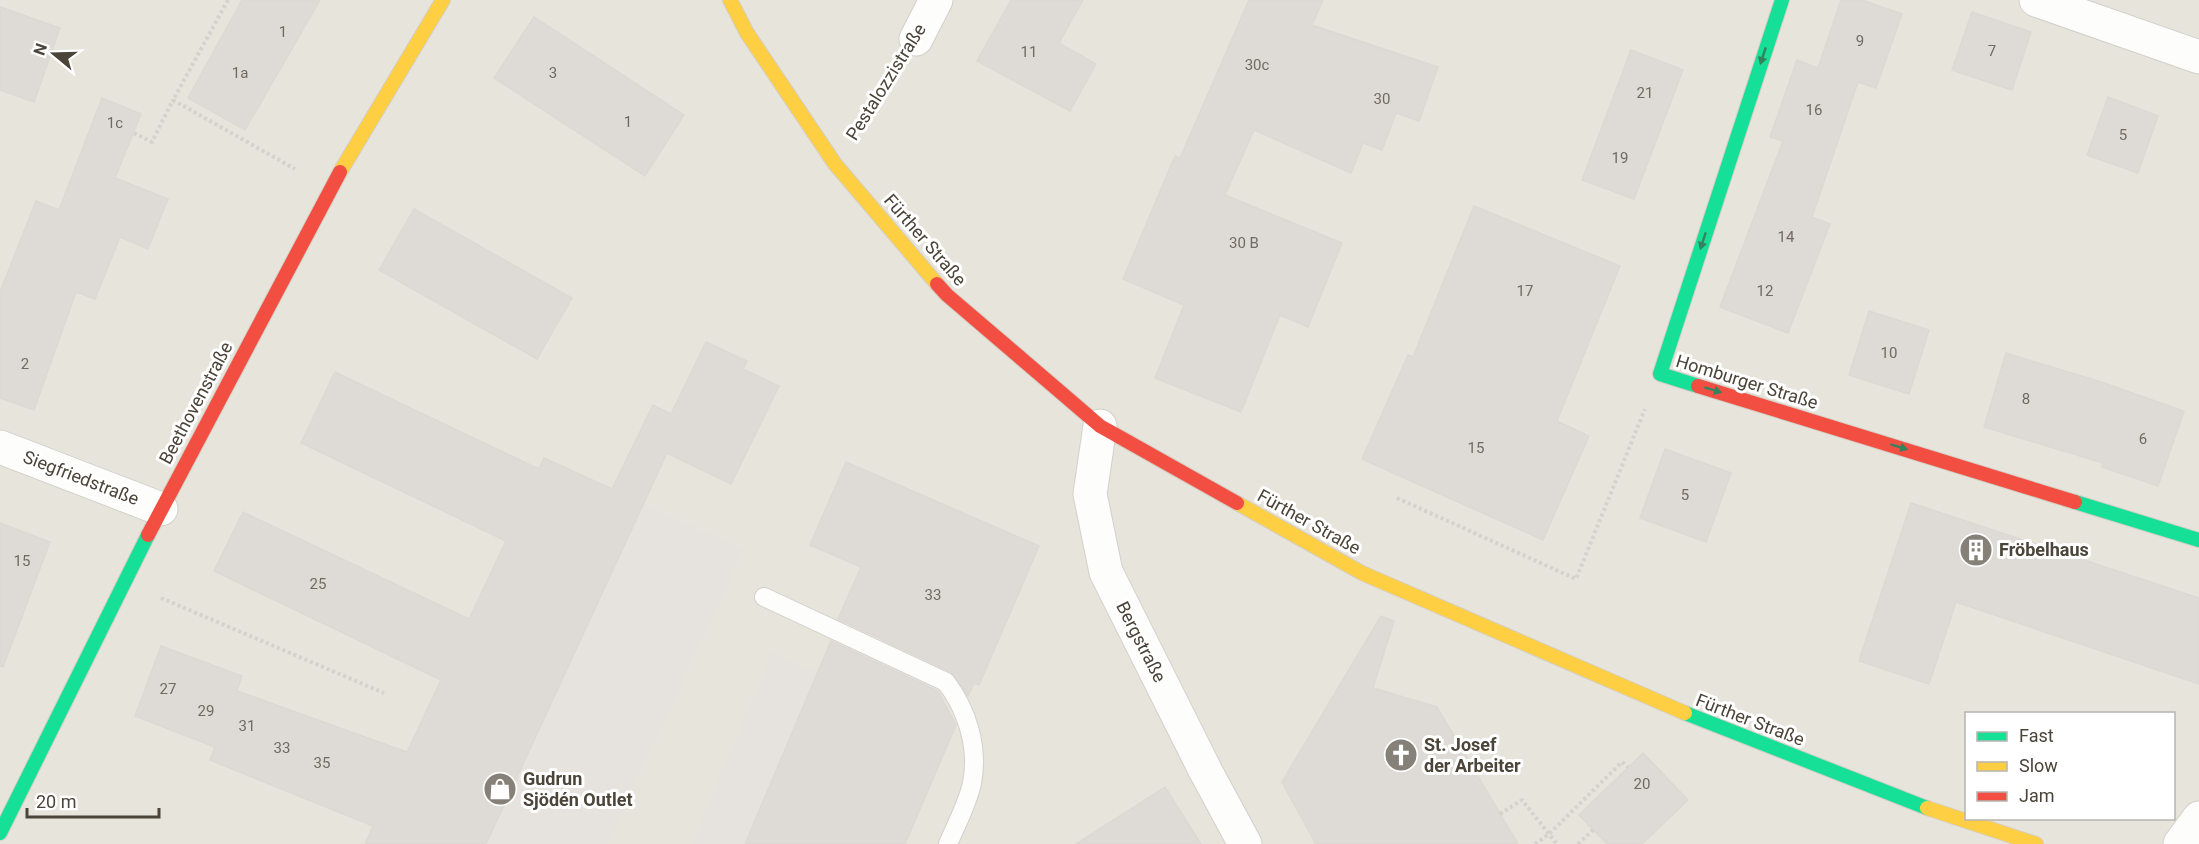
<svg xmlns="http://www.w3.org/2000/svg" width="2199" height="844" font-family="Roboto,sans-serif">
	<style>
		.residential { fill: #e7e4dc; fill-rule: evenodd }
		.parking { fill: #e6e3df }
		.building { fill: #dedbd6; stroke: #dcd9d4; stroke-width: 1.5 }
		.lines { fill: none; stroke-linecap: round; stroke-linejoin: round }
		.lane-casing { stroke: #d2d0cb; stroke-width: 20 }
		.street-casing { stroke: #d2d0cb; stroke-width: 35 }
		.fast-casing { stroke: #d3cfc5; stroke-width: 16 }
		.slow-casing { stroke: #d3cfc5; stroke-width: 16 }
		.jam-casing { stroke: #d3cfc5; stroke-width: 16 }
		.path { stroke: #d3d2cc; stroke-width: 4; stroke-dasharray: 3 3; stroke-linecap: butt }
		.lane { stroke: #fdfdfc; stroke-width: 18 }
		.street { stroke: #fdfdfc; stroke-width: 33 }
		.fast { stroke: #16e098; stroke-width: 14 }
		.slow { stroke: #ffcf43; stroke-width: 14 }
		.jam { stroke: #f24e42; stroke-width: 14 }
		.oneway { fill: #36825f }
		.labels { text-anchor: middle; stroke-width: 6; stroke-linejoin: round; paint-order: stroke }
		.number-label { font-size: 15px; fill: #706a61 }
		.street-label { font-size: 18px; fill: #4b4439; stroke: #fff }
		.poi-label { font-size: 18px; font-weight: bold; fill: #4b4439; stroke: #fff; text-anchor: start }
	</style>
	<rect width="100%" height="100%" fill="#f4f2ee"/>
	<path class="residential" d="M0,0H2199V844H0ZM1966,714H2174V818H1966Z"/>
	<g class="parking">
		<polygon points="644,504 744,550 608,844 486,844"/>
		<polygon points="772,652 818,672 745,844 691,844"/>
	</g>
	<g class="building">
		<polygon points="242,0 320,0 245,130 188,98"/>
		<polygon points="1011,0 1083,0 1059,43 1096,64 1070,111 977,61"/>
		<polygon points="1249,0 1323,0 1312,25 1438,67 1419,121 1396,113 1382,150 1363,143 1351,173 1254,130 1225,195 1342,243 1308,327 1280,315 1241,412 1155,378 1184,305 1123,279 1175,156 1180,158"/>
		<polygon points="1841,0 1862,0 1902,14 1876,88 1858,82 1812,217 1830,224 1788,333 1720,307 1783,141 1770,137 1797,60 1818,68"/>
		<polygon points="0,7 60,28 34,102 0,90"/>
		<polygon points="1972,12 2031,32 2012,90 1952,70"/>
		<polygon points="534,17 684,115 645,176 494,78"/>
		<polygon points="1631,50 1683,70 1634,199 1582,180"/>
		<polygon points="2108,97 2158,116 2138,173 2087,155"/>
		<polygon points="102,98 141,114 115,178 168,199 148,249 120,237 95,299 76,292 34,410 0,398 0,292 36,201 59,210"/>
		<polygon points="1474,206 1620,266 1557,421 1589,436 1543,540 1362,459 1408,355 1413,357"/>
		<polygon points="414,209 572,298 537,359 379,270"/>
		<polygon points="1869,311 1929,330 1909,394 1849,375"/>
		<polygon points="706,342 747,361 743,369 779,386 731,484 667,453 486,844 365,844 373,826 210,760 215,747 135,716 161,646 242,676 237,691 407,752 441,680 214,571 243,512 469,619 506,541 301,443 335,372 539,469 544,458 612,489 653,405 671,414"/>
		<polygon points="2006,353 2098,381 2184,411 2158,486 2102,467 2103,463 1984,427"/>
		<polygon points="1665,449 1731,473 1706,542 1640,518"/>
		<polygon points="846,462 1039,546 979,685 974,683 968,696 951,672 838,619 861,567 810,545"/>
		<polygon points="1911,503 2199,598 2199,684 1956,602 1929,684 1859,661"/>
		<polygon points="0,523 50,542 3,667 0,666"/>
		<polygon points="1381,616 1394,621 1373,688 1437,707 1518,844 1316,844 1282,782"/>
		<polygon points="831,641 938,691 956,725 905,844 745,844"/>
		<polygon points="1643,753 1688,800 1642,844 1607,844 1579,815"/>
		<polygon points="1165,787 1201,844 1076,844"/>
	</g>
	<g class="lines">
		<defs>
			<path id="lane" d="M764,597L946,682C967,710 979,747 972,783C968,803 956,825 948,844"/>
			<g id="street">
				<polyline points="2036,0 2199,57"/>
				<polyline points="916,39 936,0"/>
				<polyline points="1100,426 1090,494 1106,572 1205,770 1245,844"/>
				<polyline points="0,447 161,509"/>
				<polyline points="2180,844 2199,818"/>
			</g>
			<g id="fast">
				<polyline points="1698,386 1660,374 1782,0"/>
				<polyline points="2075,502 2199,540"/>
				<polyline points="1685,713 1927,808"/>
				<polyline points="0,833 148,535"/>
			</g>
			<g id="slow">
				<polyline points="730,0 747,33 835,164 937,284"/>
				<polyline points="340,172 443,0"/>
				<polyline points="1237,503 1362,573 1685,713"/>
				<polyline points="1927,808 2036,844"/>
			</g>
			<g id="jam">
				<polyline points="937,284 947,295 1100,426 1237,503"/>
				<polyline points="1698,386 2075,502"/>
				<polyline points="148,535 340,172"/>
			</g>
		</defs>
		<use href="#lane" class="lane-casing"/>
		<use href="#street" class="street-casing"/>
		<use href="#fast" class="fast-casing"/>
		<use href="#slow" class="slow-casing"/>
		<use href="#jam" class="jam-casing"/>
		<g class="path">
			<polyline points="228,0 173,100 295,169"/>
			<polyline points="858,128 895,71"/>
			<polyline points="134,133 152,142 173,100"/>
			<polyline points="1397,498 1576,579 1645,409"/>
			<polyline points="161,598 384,693"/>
			<polyline points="1500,814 1522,800 1557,844"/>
			<polyline points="1535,844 1548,835 1622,762 1628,767"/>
			<polyline points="1578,844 1593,830"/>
		</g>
		<use href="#lane" class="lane"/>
		<use href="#street" class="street"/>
		<use href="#fast" class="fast"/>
		<use href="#slow" class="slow"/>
		<use href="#jam" class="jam"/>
	</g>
	<defs><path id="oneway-solid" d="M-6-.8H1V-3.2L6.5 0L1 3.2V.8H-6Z" transform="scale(1.5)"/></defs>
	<g class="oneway">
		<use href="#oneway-solid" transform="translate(1763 56) rotate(108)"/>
		<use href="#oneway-solid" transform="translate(1703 241) rotate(108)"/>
		<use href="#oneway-solid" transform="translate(1713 390) rotate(17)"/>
		<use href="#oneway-solid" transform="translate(1899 447) rotate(17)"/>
	</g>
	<defs>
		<symbol id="building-disc" viewBox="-11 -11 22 22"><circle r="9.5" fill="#868178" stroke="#fff"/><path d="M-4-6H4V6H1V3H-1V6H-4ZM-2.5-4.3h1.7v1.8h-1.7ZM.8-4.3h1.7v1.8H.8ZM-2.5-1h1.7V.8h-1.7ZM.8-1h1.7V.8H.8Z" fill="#fff"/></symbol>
		<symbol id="church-disc" viewBox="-11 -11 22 22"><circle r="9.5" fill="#868178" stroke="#fff"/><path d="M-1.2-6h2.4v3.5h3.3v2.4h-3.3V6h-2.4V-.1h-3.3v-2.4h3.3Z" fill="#fff"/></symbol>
		<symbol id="shop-disc" viewBox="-11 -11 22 22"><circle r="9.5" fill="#868178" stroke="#fff"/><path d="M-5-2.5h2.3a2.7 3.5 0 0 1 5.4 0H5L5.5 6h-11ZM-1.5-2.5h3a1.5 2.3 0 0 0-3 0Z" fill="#fff"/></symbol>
	</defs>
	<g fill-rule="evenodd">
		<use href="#building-disc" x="1957" y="531" width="38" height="38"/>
		<use href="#church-disc" x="1382" y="736" width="38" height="38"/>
		<use href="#shop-disc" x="481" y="770" width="38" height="38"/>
	</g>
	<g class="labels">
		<g class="number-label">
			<text x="283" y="37">1</text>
			<text x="1860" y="46">9</text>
			<text x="1992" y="56">7</text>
			<text x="1029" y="57">11</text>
			<text x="1257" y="70">30c</text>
			<text x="240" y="78">1a</text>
			<text x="553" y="78">3</text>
			<text x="1645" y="98">21</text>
			<text x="1382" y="104">30</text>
			<text x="1814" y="115">16</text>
			<text x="628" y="127">1</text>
			<text x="115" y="128">1c</text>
			<text x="2123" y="140">5</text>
			<text x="1620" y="163">19</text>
			<text x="1786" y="242">14</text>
			<text x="1244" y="248">30 B</text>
			<text x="1525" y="296">17</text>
			<text x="1765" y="296">12</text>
			<text x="1889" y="358">10</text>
			<text x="25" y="369">2</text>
			<text x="2026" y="404">8</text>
			<text x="2143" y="444">6</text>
			<text x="1476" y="453">15</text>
			<text x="1685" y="500">5</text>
			<text x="22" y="566">15</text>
			<text x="318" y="589">25</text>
			<text x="933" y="600">33</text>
			<text x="168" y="694">27</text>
			<text x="206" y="716">29</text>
			<text x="247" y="731">31</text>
			<text x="282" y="753">33</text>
			<text x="322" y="768">35</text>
			<text x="1642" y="789">20</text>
		</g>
		<g class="street-label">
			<text transform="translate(886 82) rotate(-58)" y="6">Pestalozzistraße</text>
			<text transform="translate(925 240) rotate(49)" y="6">Fürther Straße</text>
			<text transform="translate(1747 382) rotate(17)" y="6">Homburger Straße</text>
			<text transform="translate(196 403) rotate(-62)" y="6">Beethovenstraße</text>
			<text transform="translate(81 478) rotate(21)" y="6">Siegfriedstraße</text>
			<text transform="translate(1309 522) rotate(29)" y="6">Fürther Straße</text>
			<text transform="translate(1141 642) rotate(63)" y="6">Bergstraße</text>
			<text transform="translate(1750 720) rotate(21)" y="6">Fürther Straße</text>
		</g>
		<g class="poi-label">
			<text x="1999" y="556">Fröbelhaus</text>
			<text x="1424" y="751">St. Josef<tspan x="1424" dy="21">der Arbeiter</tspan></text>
			<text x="523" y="785">Gudrun<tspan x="523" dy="21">Sjödén Outlet</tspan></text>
		</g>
	</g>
	<rect x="1965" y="712" width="210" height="108" fill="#ffffff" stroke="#b7b4b0" stroke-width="1.5"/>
	<rect x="1977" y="732" width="30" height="9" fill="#16e098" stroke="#b7b4b0" stroke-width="1.5"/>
	<text x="2019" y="742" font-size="18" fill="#4b4439">Fast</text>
	<rect x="1977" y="762" width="30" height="9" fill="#ffcf43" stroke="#b7b4b0" stroke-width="1.5"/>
	<text x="2019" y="772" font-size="18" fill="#4b4439">Slow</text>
	<rect x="1977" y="792" width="30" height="9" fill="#f24e42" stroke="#b7b4b0" stroke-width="1.5"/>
	<text x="2019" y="802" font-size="18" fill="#4b4439">Jam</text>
	<g transform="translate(54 54) rotate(289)" stroke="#ffffff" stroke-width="4.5" paint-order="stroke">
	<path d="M0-4.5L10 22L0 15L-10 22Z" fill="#4b4439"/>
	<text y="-9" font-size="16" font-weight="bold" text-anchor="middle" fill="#4b4439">N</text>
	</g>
	<path d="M27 808v9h132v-9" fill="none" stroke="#4b4439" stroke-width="3"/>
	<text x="36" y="808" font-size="18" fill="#4b4439" stroke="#ffffff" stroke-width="4.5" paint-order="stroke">20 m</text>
</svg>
